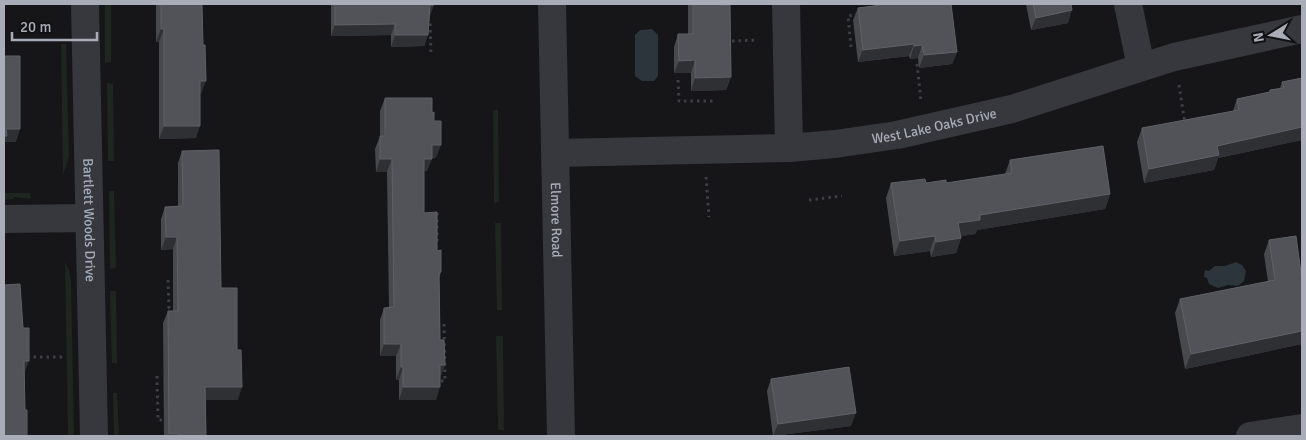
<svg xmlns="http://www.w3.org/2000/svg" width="1306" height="440" font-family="Signika,sans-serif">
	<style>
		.green { fill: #1e261f }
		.water { fill: #2c353c }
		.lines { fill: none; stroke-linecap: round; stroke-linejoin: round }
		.path { stroke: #3d3f44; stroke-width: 3; stroke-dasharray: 2.5 4; stroke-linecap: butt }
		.minor { stroke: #37383d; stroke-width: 28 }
		.wall { fill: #47494d }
		.shaded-wall { fill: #2f3033 }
		.building { fill: #525359; stroke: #5f6168 }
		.labels { text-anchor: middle; stroke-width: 4.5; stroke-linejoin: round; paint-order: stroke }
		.street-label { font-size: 14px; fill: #a8adb8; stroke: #111113 }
	</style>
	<rect width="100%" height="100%" fill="#161618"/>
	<g class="green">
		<polygon points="105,4 111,4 111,62 105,63"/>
		<polygon points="61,44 66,44 69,157 63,175"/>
		<polygon points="107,83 113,84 114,161 108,161"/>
		<polygon points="493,110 498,110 499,202 494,203"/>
		<polygon points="109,191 114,191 116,268 110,269"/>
		<polygon points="4,193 30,193 31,199 14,197 14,199 4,200"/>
		<polygon points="495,223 501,223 502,310 497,310"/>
		<polygon points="65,262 69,270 71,281 74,436 68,436"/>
		<polygon points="110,291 116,291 117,363 112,363"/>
		<polygon points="496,336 503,336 504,430 498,430"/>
		<polygon points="113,393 117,393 119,436 114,436"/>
	</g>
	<g class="water">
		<polygon points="652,29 658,35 658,76 654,81 642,81 635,76 635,35 640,30"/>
		<polygon points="1236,262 1242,265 1246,271 1244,281 1238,286 1228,285 1218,288 1209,284 1207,278 1204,277 1205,270 1209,271 1215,266 1225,266"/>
	</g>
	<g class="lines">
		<g class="path">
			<polyline points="427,20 430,20 431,56"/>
			<polyline points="732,41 758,40"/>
			<polyline points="851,47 848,16 860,14"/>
			<polyline points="917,64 921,101"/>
			<polyline points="678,80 679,101 714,101"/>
			<polyline points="1179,85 1185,124"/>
			<polyline points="706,177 709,217"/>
			<polyline points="809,200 842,196"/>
			<polyline points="434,245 437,245 437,213"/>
			<polyline points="168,280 169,308 175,309"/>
			<polyline points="27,357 63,357"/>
			<polyline points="157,376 158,420 163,420"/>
			<polyline points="441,381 445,381 444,324"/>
		</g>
		<g class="minor">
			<path id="s1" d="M85,4L94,436"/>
			<path id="s2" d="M552,4L561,436"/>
			<polyline points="786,4 789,148"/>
			<polyline points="1128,4 1141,67"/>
			<path id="s3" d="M556,153L789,148L835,144L897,135L1012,109L1174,57L1302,29"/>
			<polyline points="4,219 89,218"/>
			<polyline points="1250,436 1302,428"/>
		</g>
	</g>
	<g class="wall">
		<polygon points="157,4 202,4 201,94 200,94 196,138 159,139 159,42 156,42 156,6"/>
		<polygon points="331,4 434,4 429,16 428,35 424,46 391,47 391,35 331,36"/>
		<polygon points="688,4 720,4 731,77 726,90 691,91 691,73 674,73 674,47 678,34 688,34"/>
		<polygon points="875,4 951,4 957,52 952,64 919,68 918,58 910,59 909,56 858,62 853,20 858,8 875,6"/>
		<polygon points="1026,4 1071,4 1068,23 1031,30"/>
		<polygon points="1302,78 1302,140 1218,158 1214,170 1144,183 1137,142 1142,128 1233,111 1237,99 1269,92 1270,90 1280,88 1282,82"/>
		<polygon points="385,98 432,113 436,158 432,158 427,171 424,171 424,213 437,251 441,272 439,278 440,340 445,365 440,376 436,400 399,400 399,380 396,380 396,356 380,356 380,320 384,308 389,308 387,172 376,172 375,149 380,136 380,111"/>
		<polygon points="182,151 221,288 238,400 206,400 206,436 164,436 163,323 168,311 173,311 173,249 161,250 161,219 165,207 178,206 178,163"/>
		<polygon points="1010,160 1110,194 1105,209 977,230 975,234 961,236 961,238 956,253 931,257 930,251 894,256 886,198 891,183 946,183 1005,174"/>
		<polygon points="1269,240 1302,280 1302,344 1185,369 1175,313 1180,299 1268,282 1264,254"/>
		<polygon points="771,379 851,426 773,436 767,391"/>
	</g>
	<g class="shaded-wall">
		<polygon points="430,5 434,5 430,16"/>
		<polygon points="1072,10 1068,23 1031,30 1036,18"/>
		<polygon points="395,24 391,35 331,36 335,25"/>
		<polygon points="161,29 164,29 159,42 156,42"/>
		<polygon points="395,35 428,35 424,46 391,47"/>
		<polygon points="914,44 909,56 858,62 863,50"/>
		<polygon points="922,45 918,58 910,59 914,46"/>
		<polygon points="957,52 952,64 919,68 924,55"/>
		<polygon points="695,60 691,73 674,73 679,61"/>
		<polygon points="731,77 726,90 691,91 695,78"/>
		<polygon points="200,81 206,81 201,94 195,94"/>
		<polygon points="164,126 200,126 196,138 159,139"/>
		<polygon points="1302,127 1302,140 1218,158 1214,170 1144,183 1149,169 1217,146"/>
		<polygon points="6,129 20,129 16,142 5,142 4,144 4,136"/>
		<polygon points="432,145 441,145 436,158 427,158"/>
		<polygon points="380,159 392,159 387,172 376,172"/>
		<polygon points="424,159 432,159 427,171 419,171"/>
		<polygon points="1110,194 1105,209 977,230 975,234 953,238 958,223 980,215"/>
		<polygon points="935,236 930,251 894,256 900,241"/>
		<polygon points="166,237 177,237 173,249 161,250"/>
		<polygon points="961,238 956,253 931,257 936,242"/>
		<polygon points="1302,331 1302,344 1185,369 1191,354"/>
		<polygon points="384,344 401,344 396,356 380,356"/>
		<polygon points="24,361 29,361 24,374"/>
		<polygon points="440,365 445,365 440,378"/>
		<polygon points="401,367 403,367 399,380 396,380"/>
		<polygon points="205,387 242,387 238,400 201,400"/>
		<polygon points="403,387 440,387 436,400 399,400"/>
		<polygon points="856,413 851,426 773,436 778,424"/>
		<polygon points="169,434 179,434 178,436 168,436"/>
	</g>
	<g class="building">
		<polygon points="161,4 202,4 203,45 205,45 206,81 200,81 200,126 164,126 164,29 161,29"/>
		<polygon points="335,4 434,4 434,5 430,5 428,35 395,35 395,24 335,25"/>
		<polygon points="693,4 720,4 720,5 730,5 731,77 695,78 695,60 679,61 678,34 693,34"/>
		<polygon points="881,4 951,4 957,52 924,55 922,45 914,46 914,44 863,50 858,8 881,5"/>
		<polygon points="1033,4 1071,4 1072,10 1036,18"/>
		<polygon points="4,56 20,56 20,129 6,129 7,136 4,136"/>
		<polygon points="1302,78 1302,127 1217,146 1219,155 1149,169 1142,128 1239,110 1237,99 1270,92 1270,90 1284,88 1282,82"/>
		<polygon points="385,98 432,98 432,113 434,112 434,121 441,121 441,145 432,145 432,159 424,159 424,213 437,212 437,251 441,250 441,272 439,272 440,340 444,340 445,365 440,365 440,387 403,387 403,367 401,367 401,344 384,344 384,308 394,307 392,159 380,159 380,136 385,136"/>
		<polygon points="1103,146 1110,194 980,215 980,220 958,223 961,238 936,242 935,236 900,241 891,183 925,179 926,183 946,180 946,183 1012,173 1010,160"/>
		<polygon points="219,150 221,288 237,288 237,350 241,350 242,387 205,387 206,436 179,436 179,434 169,434 168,311 178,311 177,237 166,237 165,207 183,206 182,151"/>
		<polygon points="1296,236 1302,280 1302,331 1191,354 1180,299 1275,280 1269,240"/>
		<polygon points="20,284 23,328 29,328 29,361 24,361 25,410 27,410 27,436 4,436 4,285"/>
		<polygon points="849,367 856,413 778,424 771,379"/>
	</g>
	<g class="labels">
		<g class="street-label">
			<text dy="5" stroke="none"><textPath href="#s3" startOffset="380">West Lake Oaks Drive</textPath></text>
			<text dy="5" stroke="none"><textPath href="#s1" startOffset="216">Bartlett Woods Drive</textPath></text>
			<text dy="5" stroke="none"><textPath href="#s2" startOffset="216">Elmore Road</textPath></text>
		</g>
	</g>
	<rect width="1306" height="440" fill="none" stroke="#a8adb8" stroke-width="10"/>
	<g transform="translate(1271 35) rotate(260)" stroke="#111113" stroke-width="4" paint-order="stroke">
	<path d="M0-4L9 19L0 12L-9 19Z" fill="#a8adb8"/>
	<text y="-8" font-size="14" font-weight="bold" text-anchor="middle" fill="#a8adb8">N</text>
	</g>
	<path d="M12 32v8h85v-8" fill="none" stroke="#a8adb8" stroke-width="2.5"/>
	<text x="20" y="32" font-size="15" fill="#a8adb8" stroke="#111113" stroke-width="4" paint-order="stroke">20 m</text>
</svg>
